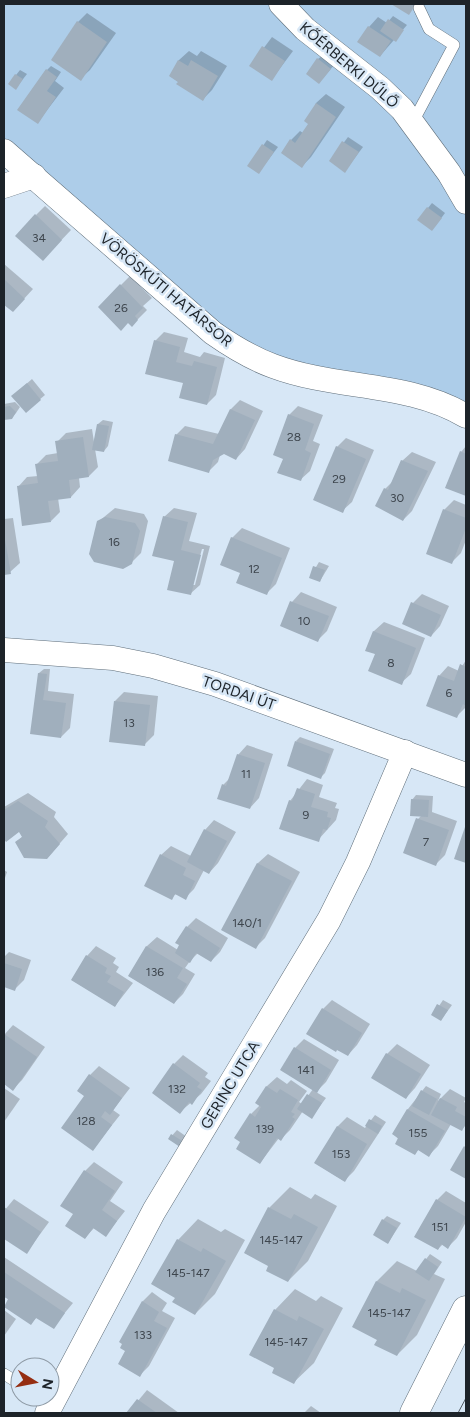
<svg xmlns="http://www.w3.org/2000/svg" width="470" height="1417" font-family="Figtree,sans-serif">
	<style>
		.green { fill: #adcde9 }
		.shadow { fill: #0003; fill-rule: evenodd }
		.building { fill: #a0afbd }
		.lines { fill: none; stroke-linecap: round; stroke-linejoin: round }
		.lane-casing { stroke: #5f6e7a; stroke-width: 12 }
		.street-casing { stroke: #5f6e7a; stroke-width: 25 }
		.secondary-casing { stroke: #5f6e7a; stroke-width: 29 }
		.lane { stroke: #fff; stroke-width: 11 }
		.street { stroke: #fff; stroke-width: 24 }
		.secondary { stroke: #fff; stroke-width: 28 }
		.tram { stroke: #515a62; stroke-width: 1 }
		.labels { text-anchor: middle; stroke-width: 5; stroke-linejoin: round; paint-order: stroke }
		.number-label { font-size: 12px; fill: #3e464e }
		.street-label { font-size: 15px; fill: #1d2329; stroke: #d7e7f6 }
	</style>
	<rect width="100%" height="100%" fill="#d7e7f6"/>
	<polygon class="green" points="4,4 466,4 466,416 241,353 4,149"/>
	<g class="shadow">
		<polygon points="87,13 116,33 90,70 80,79 78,22"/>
		<polygon points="393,16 407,25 380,56 369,27 378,17 387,23"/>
		<polygon points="272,37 293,51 272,79 251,65"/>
		<polygon points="189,51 197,56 201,51 227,66 212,90 203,99 170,76 179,60"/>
		<polygon points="323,55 335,64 323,78 318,59"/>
		<polygon points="51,66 61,72 55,81 64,88 38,122 47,70"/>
		<polygon points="20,70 27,74 16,88 9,84"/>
		<polygon points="326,94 345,107 311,157 302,166 291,140 300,131 303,133 310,123 316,103"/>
		<polygon points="348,137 363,147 345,171 330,161"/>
		<polygon points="267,140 278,147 259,172 249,166"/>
		<polygon points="432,203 445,213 436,225 428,208"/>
		<polygon points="45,206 71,230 52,250 36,215"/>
		<polygon points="4,264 33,289 22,301 4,304"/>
		<polygon points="130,276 152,298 143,306 147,310 132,325 99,307"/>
		<polygon points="164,332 188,338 184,352 200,357 204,352 225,358 216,395 207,404 185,382 155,341"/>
		<polygon points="32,379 45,395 26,411 17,392"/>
		<polygon points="240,400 263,411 245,449 236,459 224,453 220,455 218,462 209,471 176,435 185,426 219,434 231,409"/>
		<polygon points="15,402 20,407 16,413 12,418 4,419 4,404"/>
		<polygon points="298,406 323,415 313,441 320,444 310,471 300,480 284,458 289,415"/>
		<polygon points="103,420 113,422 108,446 104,451 95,449 98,467 89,476 79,478 80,487 71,497 58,498 60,512 51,521 18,487 27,477 38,476 37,464 46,455 58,453 57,442 66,433 92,429 94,442 98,424"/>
		<polygon points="346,438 374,450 352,502 342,511 337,447"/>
		<polygon points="466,446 466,495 446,487 461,452"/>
		<polygon points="412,452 436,462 412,511 403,520 385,489 394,480 402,461"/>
		<polygon points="454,500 466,505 466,540 461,553 451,563 444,510"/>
		<polygon points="115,508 144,514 148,521 141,553 131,563 98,522"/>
		<path d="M174,508L197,513L189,541L210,546L200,585L190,594L175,561L164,517ZM202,549H204L195,585H192Z"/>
		<polygon points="13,518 20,563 10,572 4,573 4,519"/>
		<polygon points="242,528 290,548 276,584 266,594 242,572 232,538"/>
		<polygon points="319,562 329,566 320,581 310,577"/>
		<polygon points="301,592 337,607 327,631 318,640 282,626 292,602"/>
		<polygon points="422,594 449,606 440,626 431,636 413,603"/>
		<polygon points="384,622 425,638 411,674 401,683 376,654 367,650 374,631"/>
		<polygon points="466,660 466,707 457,716 439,676 448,666 459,671"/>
		<polygon points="44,669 50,669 48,691 74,694 70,728 61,737 32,733 39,673"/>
		<polygon points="124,692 158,696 154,735 144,745 115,701"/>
		<polygon points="300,737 334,749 325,773 321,777 296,741"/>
		<polygon points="247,745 273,754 259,798 250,808 223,785 230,778 238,755"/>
		<polygon points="307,779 323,785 319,797 337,803 335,808 339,809 336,820 318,840 290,801"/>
		<polygon points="28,793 56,812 54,817 68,834 47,858 17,842 23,836 19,830 6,840 4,837 4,807"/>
		<polygon points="416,795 433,796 432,812 457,821 445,855 436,864 418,819 421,816 412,800"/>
		<polygon points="214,820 236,832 218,863 209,873 204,870 194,889 185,898 176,894 171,898 161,855 171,846 191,856 205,830"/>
		<polygon points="268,854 300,872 265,938 256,947 223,930 258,863"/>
		<polygon points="4,870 7,872 4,881"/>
		<polygon points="196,918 228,938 220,952 211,961 198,953 190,961 185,968 195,974 183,994 174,1003 129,976 147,946 157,937 178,950 187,927"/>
		<polygon points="96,946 116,958 113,963 119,967 116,972 133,983 115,1006 72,980 87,956"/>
		<polygon points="9,952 31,960 24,980 15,989 4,985 4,957"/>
		<polygon points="332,1000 370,1024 357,1045 348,1055 323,1009"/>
		<polygon points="443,1000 452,1005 441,1020 433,1015"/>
		<polygon points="13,1025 45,1047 22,1080 13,1089 4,1083 4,1035"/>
		<polygon points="304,1039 339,1060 326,1082 316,1092 326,1098 312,1117 303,1111 290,1130 281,1139 279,1138 260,1163 251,1114 260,1105 257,1103 267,1086 277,1077 287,1084 291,1080 307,1091 299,1102 302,1104 313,1089 295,1048"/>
		<polygon points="397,1044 430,1065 415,1088 406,1098 373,1077 387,1054"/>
		<polygon points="183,1055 208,1073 205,1077 211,1081 201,1094 180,1112 174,1064"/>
		<polygon points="99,1066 130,1088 113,1110 120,1115 93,1149 85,1096 90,1075"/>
		<polygon points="426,1086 441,1094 438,1101 450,1089 466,1098 464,1102 466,1103 466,1125 461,1130 451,1124 438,1146 429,1155 419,1149 415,1154 393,1134 408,1109"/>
		<polygon points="4,1088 20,1099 4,1122"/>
		<polygon points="375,1115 386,1122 354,1171 344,1181 315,1163 338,1126 347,1117 365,1128"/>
		<polygon points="177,1130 187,1137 180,1146 169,1139"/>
		<polygon points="94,1162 123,1182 110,1201 125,1211 106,1235 94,1228 85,1238 74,1214 85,1171"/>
		<polygon points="290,1187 311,1199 315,1194 337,1206 308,1261 288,1281 270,1266 245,1253 269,1208"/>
		<polygon points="446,1191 466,1203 466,1222 457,1238 448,1247 443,1244 438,1249 437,1200"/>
		<polygon points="14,1199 49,1222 27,1252 4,1237 4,1211"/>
		<polygon points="387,1216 401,1223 388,1243 383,1220"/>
		<polygon points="198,1219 221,1232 225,1229 245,1240 215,1294 195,1314 176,1297 178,1240"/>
		<polygon points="430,1254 442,1262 434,1274 445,1279 417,1335 397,1355 378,1339 354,1327 377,1281 397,1261 417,1271"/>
		<polygon points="4,1257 73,1303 53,1327 37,1317 31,1323 4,1295"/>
		<polygon points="295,1289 316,1301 321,1296 343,1308 314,1363 293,1383 276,1368 275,1310"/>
		<polygon points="152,1292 167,1303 162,1311 175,1318 149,1366 140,1375 121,1342 143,1301"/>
		<polygon points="4,1310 16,1319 4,1336"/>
		<polygon points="147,1390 179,1413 128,1413"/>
		<polygon points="311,1406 321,1413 304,1413"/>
	</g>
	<g class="building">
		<polygon points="391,4 416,4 409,15"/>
		<polygon points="388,19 404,30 396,42 380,31"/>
		<polygon points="77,21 107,42 81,81 51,60"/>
		<polygon points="368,26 391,41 380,57 357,42"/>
		<polygon points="262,46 285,61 272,81 249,66"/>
		<polygon points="317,58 331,69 319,84 306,74"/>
		<polygon points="178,60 188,66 191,60 218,76 203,101 176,84 178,82 169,76"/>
		<polygon points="46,69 57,77 47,91 56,97 38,124 17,110"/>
		<polygon points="15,74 23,79 16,90 8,84"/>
		<polygon points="316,103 336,117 302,168 281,153 290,139 295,143 308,124 304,121"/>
		<polygon points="342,141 359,152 345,173 329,161"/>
		<polygon points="262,144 274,152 259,174 247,166"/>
		<polygon points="427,207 442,218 432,231 417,220"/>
		<polygon points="35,214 62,240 43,261 15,236"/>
		<polygon points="4,279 25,299 13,312 4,305"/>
		<polygon points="120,284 143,308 135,316 138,320 132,327 128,323 121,331 98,307"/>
		<polygon points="154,340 180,347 176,362 192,366 194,361 217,367 207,405 179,398 183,383 145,374"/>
		<polygon points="27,383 41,400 26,413 11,396"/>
		<polygon points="10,406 16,412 12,419 4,420 4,407"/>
		<polygon points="230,409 255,420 236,460 224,454 213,460 209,473 168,461 175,434 213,444"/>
		<polygon points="288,414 314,424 305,450 311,453 301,481 277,473 283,459 273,455"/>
		<polygon points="97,424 109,426 104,452 92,450"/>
		<polygon points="83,437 89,477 69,480 71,498 48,501 51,522 22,526 17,486 38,483 35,464 58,461 55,441"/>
		<polygon points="336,446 366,459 343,513 313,500"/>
		<polygon points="460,451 466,454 466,496 445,488"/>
		<polygon points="401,460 428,471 403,521 375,506 384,488 388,490"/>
		<polygon points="443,509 466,518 466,528 452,564 426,554"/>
		<polygon points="163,516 188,522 181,550 201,555 191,595 167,590 174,561 152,556"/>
		<polygon points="105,517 135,523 140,531 132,564 123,569 94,562 89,554 97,521"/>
		<polygon points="4,534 11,574 4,575"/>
		<polygon points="231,537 282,558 267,595 236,583 240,573 220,565"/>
		<polygon points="313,566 325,570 320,582 309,578"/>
		<polygon points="290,601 329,616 318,642 280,626"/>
		<polygon points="411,602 441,615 431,637 402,624"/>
		<polygon points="373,631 416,648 402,685 368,671 375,654 365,651"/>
		<polygon points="460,664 466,667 466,706 463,704 457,718 426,706 438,675 454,681"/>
		<polygon points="38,673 47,674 43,700 66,703 61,738 30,734"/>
		<polygon points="114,701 150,705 145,746 109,742"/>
		<polygon points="295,741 330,754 321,779 287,766"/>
		<polygon points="237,754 265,763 250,809 217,799 222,784 226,786"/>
		<polygon points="297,788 315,794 311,807 328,812 327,817 331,818 327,830 323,829 319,842 279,829 289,800 292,801"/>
		<polygon points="411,799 429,800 428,817 410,816"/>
		<polygon points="18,801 48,821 45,827 60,844 47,859 24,858 15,842 22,837 19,832 6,842 4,839 4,810"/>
		<polygon points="416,818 449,830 436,866 403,853"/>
		<polygon points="466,824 466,863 454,859"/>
		<polygon points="204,829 227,841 209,874 187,862"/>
		<polygon points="160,854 186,868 183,875 195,881 186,900 175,894 172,900 144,886"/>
		<polygon points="257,863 292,881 256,949 221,930"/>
		<polygon points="186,926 220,948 211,962 196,953 190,963 175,953 179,945 175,943"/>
		<polygon points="146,946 183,968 177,978 187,984 174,1004 128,976"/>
		<polygon points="86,955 107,968 105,973 111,976 107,982 124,992 115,1007 71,980"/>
		<polygon points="4,963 22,969 15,991 4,987"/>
		<polygon points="437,1004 448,1010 441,1021 431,1015"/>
		<polygon points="322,1008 362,1033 348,1056 337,1050 336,1052 306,1034"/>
		<polygon points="4,1034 37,1057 13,1091 4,1084"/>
		<polygon points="294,1047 331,1070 317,1093 280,1070"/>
		<polygon points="386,1053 421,1074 406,1099 371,1078"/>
		<polygon points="173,1063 200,1083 197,1087 202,1090 192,1105 189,1102 180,1114 152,1093"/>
		<polygon points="89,1074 122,1098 110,1115 105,1111 101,1117 112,1125 93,1151 61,1128 84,1096 77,1091"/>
		<polygon points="266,1086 277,1093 280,1089 298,1100 291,1112 295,1114 292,1117 295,1119 281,1141 277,1138 260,1164 236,1149 240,1142 234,1138 250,1113 255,1117 261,1107 255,1103"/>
		<polygon points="421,1090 437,1099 429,1115 412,1106"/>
		<polygon points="307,1094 322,1103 312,1119 297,1109"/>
		<polygon points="440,1098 457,1107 455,1111 466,1117 466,1123 462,1131 431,1115"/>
		<polygon points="407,1109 445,1131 429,1157 418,1150 415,1155 395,1144 398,1138 392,1134"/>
		<polygon points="369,1119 382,1126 378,1134 365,1126"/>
		<polygon points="337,1126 367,1144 345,1182 314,1163"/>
		<polygon points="171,1134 184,1142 180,1147 168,1139"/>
		<polygon points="464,1146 466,1148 466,1179 450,1170"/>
		<polygon points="84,1170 115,1191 102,1210 117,1221 106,1237 93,1228 85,1239 65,1226 73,1214 60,1206"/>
		<polygon points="436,1199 466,1217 448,1249 441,1244 438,1250 414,1237"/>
		<polygon points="4,1207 41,1232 27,1254 4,1239"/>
		<polygon points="268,1207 291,1219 294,1214 318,1227 288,1282 266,1271 268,1266 244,1253"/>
		<polygon points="382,1219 397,1228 388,1244 373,1235"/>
		<polygon points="177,1239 201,1252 203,1248 226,1261 195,1315 172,1302 175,1298 151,1284"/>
		<polygon points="425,1258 438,1267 429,1281 415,1272"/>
		<polygon points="4,1272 65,1313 54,1329 36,1318 31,1325 4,1307 8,1299 4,1297"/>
		<polygon points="376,1281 400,1293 402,1288 426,1300 397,1356 374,1345 377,1340 352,1327"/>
		<polygon points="142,1301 159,1312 154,1321 167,1328 140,1377 118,1364 125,1351 120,1348 122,1344 119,1342"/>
		<polygon points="274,1309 297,1321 299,1316 324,1329 294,1384 272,1373 274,1368 249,1355"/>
		<polygon points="137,1399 157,1413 126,1413"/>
	</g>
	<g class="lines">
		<defs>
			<g id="lane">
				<polyline points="413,122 454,45 429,29 419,8"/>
				<polyline points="4,1374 20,1384"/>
			</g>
			<g id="street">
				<polyline points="281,4 305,29 380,88 402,109 449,173 466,202"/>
				<path d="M4,151L213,333C233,347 251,358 273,366C337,390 407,381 466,416"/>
				<polyline points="4,186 34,176"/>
				<polyline points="4,650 113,658 153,666 215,684 466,775"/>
				<polyline points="47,1413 154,1211 329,920 358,862 405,752"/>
			</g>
			<polyline id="secondary" points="414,1413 466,1310"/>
		</defs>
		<use href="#lane" class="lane-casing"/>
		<use href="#street" class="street-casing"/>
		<use href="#secondary" class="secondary-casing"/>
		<use href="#lane" class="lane"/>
		<use href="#street" class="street"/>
		<use href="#secondary" class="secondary"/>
		<polyline class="tram" points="458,1413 466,1398"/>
	</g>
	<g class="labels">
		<g class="number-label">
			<text x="39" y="242">34</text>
			<text x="121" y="312">26</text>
			<text x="294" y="441">28</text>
			<text x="339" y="483">29</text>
			<text x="397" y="502">30</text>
			<text x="114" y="546">16</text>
			<text x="254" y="573">12</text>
			<text x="304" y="625">10</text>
			<text x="391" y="667">8</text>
			<text x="449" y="697">6</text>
			<text x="129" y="727">13</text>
			<text x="246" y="778">11</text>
			<text x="306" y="819">9</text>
			<text x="426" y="846">7</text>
			<text x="247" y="927">140/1</text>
			<text x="155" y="976">136</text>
			<text x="306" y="1074">141</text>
			<text x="177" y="1093">132</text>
			<text x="86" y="1125">128</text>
			<text x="265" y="1133">139</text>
			<text x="418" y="1137">155</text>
			<text x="341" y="1158">153</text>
			<text x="440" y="1231">151</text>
			<text x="281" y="1244">145-147</text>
			<text x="188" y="1277">145-147</text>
			<text x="389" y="1317">145-147</text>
			<text x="143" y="1339">133</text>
			<text x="286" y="1346">145-147</text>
		</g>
		<g class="street-label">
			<text transform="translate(349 65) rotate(40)" y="5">KŐÉRBERKI DŰLŐ</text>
			<text transform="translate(166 290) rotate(40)" y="5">VÖRÖSKÚTI HATÁRSOR</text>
			<text transform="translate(239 693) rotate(19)" y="5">TORDAI ÚT</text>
			<text transform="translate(230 1085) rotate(-59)" y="5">GERINC UTCA</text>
		</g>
	</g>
	<rect width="470" height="1417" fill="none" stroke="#1d2329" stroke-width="10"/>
	<g transform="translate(35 1382) rotate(100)"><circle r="24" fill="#d7e7f6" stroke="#8d99a4"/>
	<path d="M0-4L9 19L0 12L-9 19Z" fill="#952e12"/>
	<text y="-8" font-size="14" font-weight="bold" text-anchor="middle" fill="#1d2329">N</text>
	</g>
</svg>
